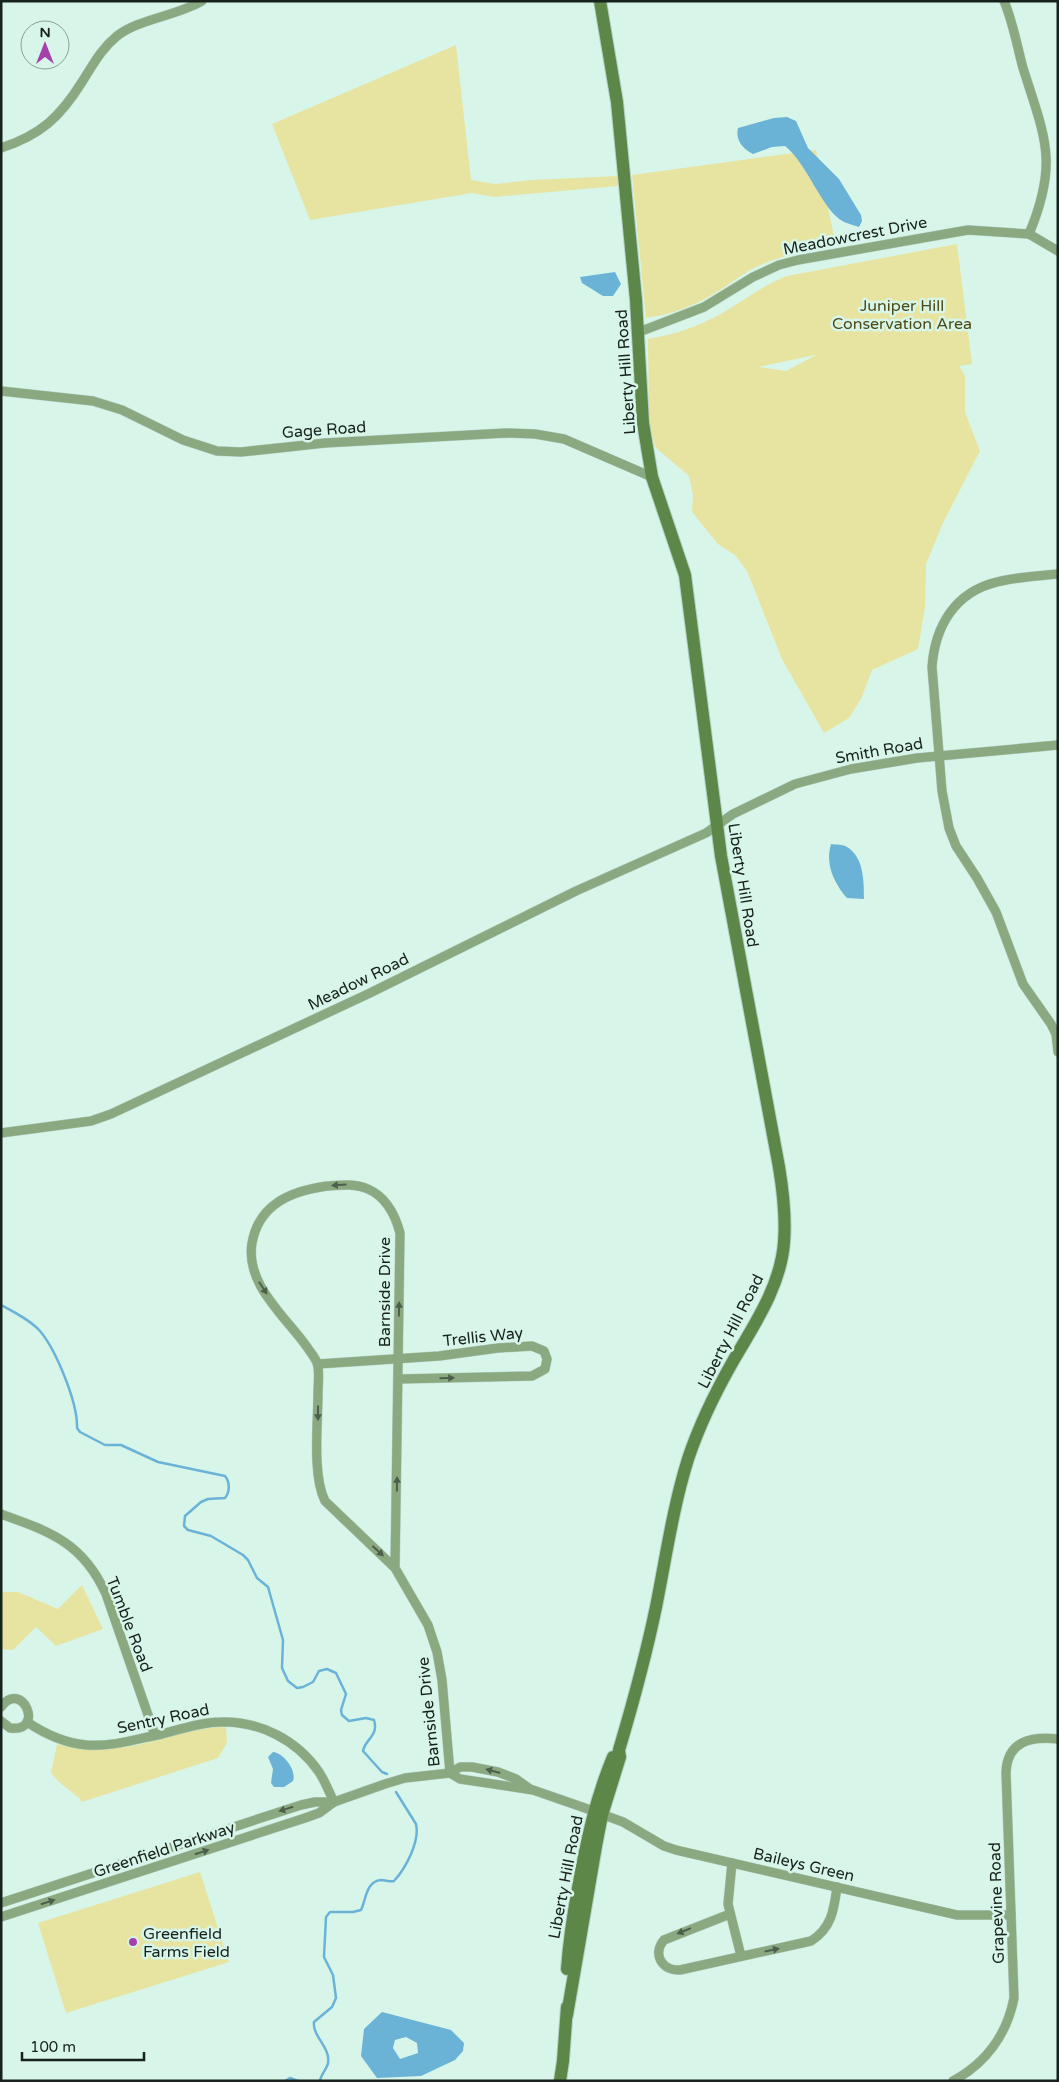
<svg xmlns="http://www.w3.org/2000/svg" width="1059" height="2082" font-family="'Varela Round',sans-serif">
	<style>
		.green { fill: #e7e4a1; fill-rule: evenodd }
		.water { fill: #6ab3d6; fill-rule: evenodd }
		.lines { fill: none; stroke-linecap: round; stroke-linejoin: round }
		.stream { stroke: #6ab3d6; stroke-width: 2.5 }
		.street-casing { stroke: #b4d0c4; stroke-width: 10 }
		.secondary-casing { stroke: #b4d0c4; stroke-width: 14 }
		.street { stroke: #8ba980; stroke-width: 9 }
		.secondary { stroke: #5c8749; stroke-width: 12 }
		.oneway { fill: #4b5f4a }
		.poi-dot { fill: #a342aa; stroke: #d7f6e9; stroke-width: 2 }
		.labels { text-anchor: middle; stroke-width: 5; stroke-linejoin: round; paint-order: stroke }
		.street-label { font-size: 16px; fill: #17221d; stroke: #d7f6e9 }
		.park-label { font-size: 16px; fill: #4d4a16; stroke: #d7f6e9 }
		.poi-label { font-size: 16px; fill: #17221d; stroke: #d7f6e9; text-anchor: start }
	</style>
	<rect width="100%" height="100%" fill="#d7f6e9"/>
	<g class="green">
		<polygon points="456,45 471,180 495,184 532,180 617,176 618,186 494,197 472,193 310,220 272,124"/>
		<path d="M816,150L836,246C808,251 780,255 754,268C740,275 728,286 715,293C694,306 670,315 646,318L632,175Z"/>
		<path d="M957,244L972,364L959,366L965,376V412L980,451L943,523L926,564L925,607L918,649L872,670L861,699L849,718L824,733L782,659L747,571L735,555L718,544L692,512L693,495L689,476L655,447L649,421L648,339C674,335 700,326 724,312C745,300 763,285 787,276ZM816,355L786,371L758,367L815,355Z"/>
		<polygon points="82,1585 103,1629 56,1646 36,1627 13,1650 1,1649 1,1592 18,1592 58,1609"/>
		<path d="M226,1727L227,1743L218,1758L82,1802L79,1798L59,1782L51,1773L57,1744C78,1749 97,1751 119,1748C155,1744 189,1727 226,1727Z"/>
		<polygon points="200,1872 229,1962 66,2013 38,1923"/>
	</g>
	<g class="water">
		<path d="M787,117L796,121L808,148L839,179L861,215L862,221L859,227C854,225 848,224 844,222C822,211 808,164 785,146L772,147L753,154C743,149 735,140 738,128L774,118Z"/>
		<polygon points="615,272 621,284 613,296 603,296 582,283 580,277"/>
		<path d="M831,844C836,845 843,844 847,847C864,857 864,882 864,899L847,898C834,883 825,864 831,844Z"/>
		<path d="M273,1752C284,1753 297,1771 293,1781L284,1787H274L271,1783L273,1769L268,1757Z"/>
		<path d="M382,2012L451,2030L464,2043L463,2051L455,2060L421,2076L377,2078L361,2056L364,2029ZM406,2037L417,2043L418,2053L400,2059L393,2048L395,2040Z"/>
	</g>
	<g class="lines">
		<g class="stream">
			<path d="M1,1305C14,1312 30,1320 40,1331C56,1350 78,1403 77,1428L80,1432L105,1445H121L158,1462L225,1476C230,1482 230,1492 225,1498L208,1499L201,1502L185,1516L184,1526L188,1530L211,1536L243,1555L248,1560L257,1578L268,1587L283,1640L282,1668L288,1681L297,1688L303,1687L313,1682L319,1671L327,1669L336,1673L346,1694L341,1710L342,1715L349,1721L366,1718L374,1720C379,1736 365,1739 363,1751L382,1772L387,1774"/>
			<polyline points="285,2081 290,2078 298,2081"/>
			<path d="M320,2081C321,2074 327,2069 328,2063C331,2048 312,2036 314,2022L332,2007L336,1998L333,1975L324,1957L326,1917L330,1912H353L361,1910C366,1900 366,1881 381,1880C386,1880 389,1882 394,1881C406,1868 420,1841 416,1824L396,1792"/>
		</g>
		<defs>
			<g id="street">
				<path d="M1004,1C1013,22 1017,46 1023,68C1045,138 1059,162 1029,234"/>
				<path d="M1,148C41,135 60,117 82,82C93,65 101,49 117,36C138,19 177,16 202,1"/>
				<polyline points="639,332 704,307 753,277 779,265 798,260 968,230 1029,234 1058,251"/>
				<polyline points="1,391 93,401 122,410 183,440 217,451 241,452 325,443 506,433 535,434 564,439 652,477"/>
				<path d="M1058,574C1038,576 1016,577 997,582C955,592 935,626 932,667L942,791L949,828L956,846L977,878L996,912L1023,984L1051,1024L1056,1034L1058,1052"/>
				<polyline points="1,1133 91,1121 111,1114 370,993 576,891 706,833 733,814 795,784 851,769 917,758 1058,745"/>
				<polyline points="318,1364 439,1356 498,1348 532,1346 544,1351 547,1359 545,1369 532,1376 399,1379"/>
				<path d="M1,1514C51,1532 83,1543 106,1594L155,1735"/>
				<path d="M395,1568L400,1233C395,1214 386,1197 368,1189C355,1183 340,1185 327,1186C291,1191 259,1204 252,1243C245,1284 285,1316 307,1347C310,1352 315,1357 317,1363C320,1371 318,1384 318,1393C318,1423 312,1475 325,1501L395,1568L428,1625L437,1652L442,1680L450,1773"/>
				<path d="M1,1707C22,1678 46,1733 10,1728L1,1721"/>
				<path d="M27,1722C45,1734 64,1743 86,1745C112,1747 137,1739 162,1734C181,1729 201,1722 221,1722C260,1721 297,1740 319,1772C325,1781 329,1792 334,1802"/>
				<polyline points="450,1773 460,1779 533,1790 585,1808 623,1822 664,1846 676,1850 957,1915 1011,1915"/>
				<polyline points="732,1863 728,1904 741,1956"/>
				<polyline points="1,1903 301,1805 315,1802 334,1802"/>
				<path d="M730,1914L664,1940C652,1954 662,1971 680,1970L811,1941C832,1928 834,1909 837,1887"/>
				<polyline points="1,1917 305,1818 319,1813 334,1802 385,1784 405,1778 450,1773 460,1767 472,1767 498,1772 516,1779 530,1789"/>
				<path d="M953,2081C986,2063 1007,2034 1014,1998L1006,1773C1007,1741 1031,1736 1058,1739"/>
			</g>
			<g id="secondary">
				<path d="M567,1969C569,1942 573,1915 578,1888C586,1844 595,1800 613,1757"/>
				<path d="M567,2015L596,1846L602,1815L620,1757L619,1750C633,1703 646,1655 656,1607C666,1557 673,1507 688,1459C699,1426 715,1393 732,1363C754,1325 781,1286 784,1242C786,1217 783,1191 779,1167L721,856L685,575L652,477L643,423L636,300L617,102L600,1"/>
				<polyline points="560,2081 563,2061 567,2007"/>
			</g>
		</defs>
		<use href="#street" class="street-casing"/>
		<use href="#secondary" class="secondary-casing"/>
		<use href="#street" class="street"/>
		<use href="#secondary" class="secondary"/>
	</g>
	<defs><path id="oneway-solid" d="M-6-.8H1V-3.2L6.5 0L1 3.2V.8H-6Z" transform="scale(1.25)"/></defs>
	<g class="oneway">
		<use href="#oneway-solid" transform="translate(339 1185) rotate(176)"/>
		<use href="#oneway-solid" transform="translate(263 1288) rotate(57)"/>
		<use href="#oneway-solid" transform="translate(399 1309) rotate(-89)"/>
		<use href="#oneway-solid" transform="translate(447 1378) rotate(-1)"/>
		<use href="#oneway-solid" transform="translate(318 1413) rotate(90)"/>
		<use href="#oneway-solid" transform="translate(397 1484) rotate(-89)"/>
		<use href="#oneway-solid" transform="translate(378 1551) rotate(42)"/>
		<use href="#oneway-solid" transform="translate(493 1771) rotate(-165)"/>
		<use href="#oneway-solid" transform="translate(286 1809) rotate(162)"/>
		<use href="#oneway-solid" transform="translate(202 1852) rotate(-18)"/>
		<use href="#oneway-solid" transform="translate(48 1902) rotate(-18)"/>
		<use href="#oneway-solid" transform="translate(684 1931) rotate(158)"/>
		<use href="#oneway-solid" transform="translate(772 1950) rotate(-12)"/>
	</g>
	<circle class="poi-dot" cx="133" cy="1942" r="5"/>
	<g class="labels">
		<g class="street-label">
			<text transform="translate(855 235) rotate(-11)" y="6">Meadowcrest Drive</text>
			<text transform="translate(625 372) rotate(-94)" y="6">Liberty Hill Road</text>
			<text transform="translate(324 429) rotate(-4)" y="6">Gage Road</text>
			<text transform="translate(879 750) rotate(-10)" y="6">Smith Road</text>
			<text transform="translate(744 885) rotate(81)" y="6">Liberty Hill Road</text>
			<text transform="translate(358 981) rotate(-26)" y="6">Meadow Road</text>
			<text transform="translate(384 1292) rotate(-90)" y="6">Barnside Drive</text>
			<text transform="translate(730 1331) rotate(-63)" y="6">Liberty Hill Road</text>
			<text transform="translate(483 1336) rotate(-6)" y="6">Trellis Way</text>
			<text transform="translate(130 1624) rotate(69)" y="6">Tumble Road</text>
			<text transform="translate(428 1712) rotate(-96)" y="6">Barnside Drive</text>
			<text transform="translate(163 1718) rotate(-12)" y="6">Sentry Road</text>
			<text transform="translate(164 1849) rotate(-18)" y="6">Greenfield Parkway</text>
			<text transform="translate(804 1864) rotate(13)" y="6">Baileys Green</text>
			<text transform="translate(565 1877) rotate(-79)" y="6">Liberty Hill Road</text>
			<text transform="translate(996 1903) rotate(-92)" y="6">Grapevine Road</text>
		</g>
		<g class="park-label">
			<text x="902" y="311">Juniper Hill<tspan x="902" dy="18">Conservation Area</tspan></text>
		</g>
		<g class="poi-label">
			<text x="143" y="1939">Greenfield<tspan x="143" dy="18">Farms Field</tspan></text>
		</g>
	</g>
	<rect width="1059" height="2082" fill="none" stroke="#17221d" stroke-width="5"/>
	<g transform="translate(45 45)"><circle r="24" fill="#d7f6e9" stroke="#8aa197"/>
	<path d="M0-4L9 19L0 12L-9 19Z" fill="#a342aa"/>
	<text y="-8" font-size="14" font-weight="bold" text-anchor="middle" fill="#17221d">N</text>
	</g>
	<path d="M22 2052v8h122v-8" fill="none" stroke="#17221d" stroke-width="2.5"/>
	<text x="30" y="2052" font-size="15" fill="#17221d" stroke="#d7f6e9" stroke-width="4" paint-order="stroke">100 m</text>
</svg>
